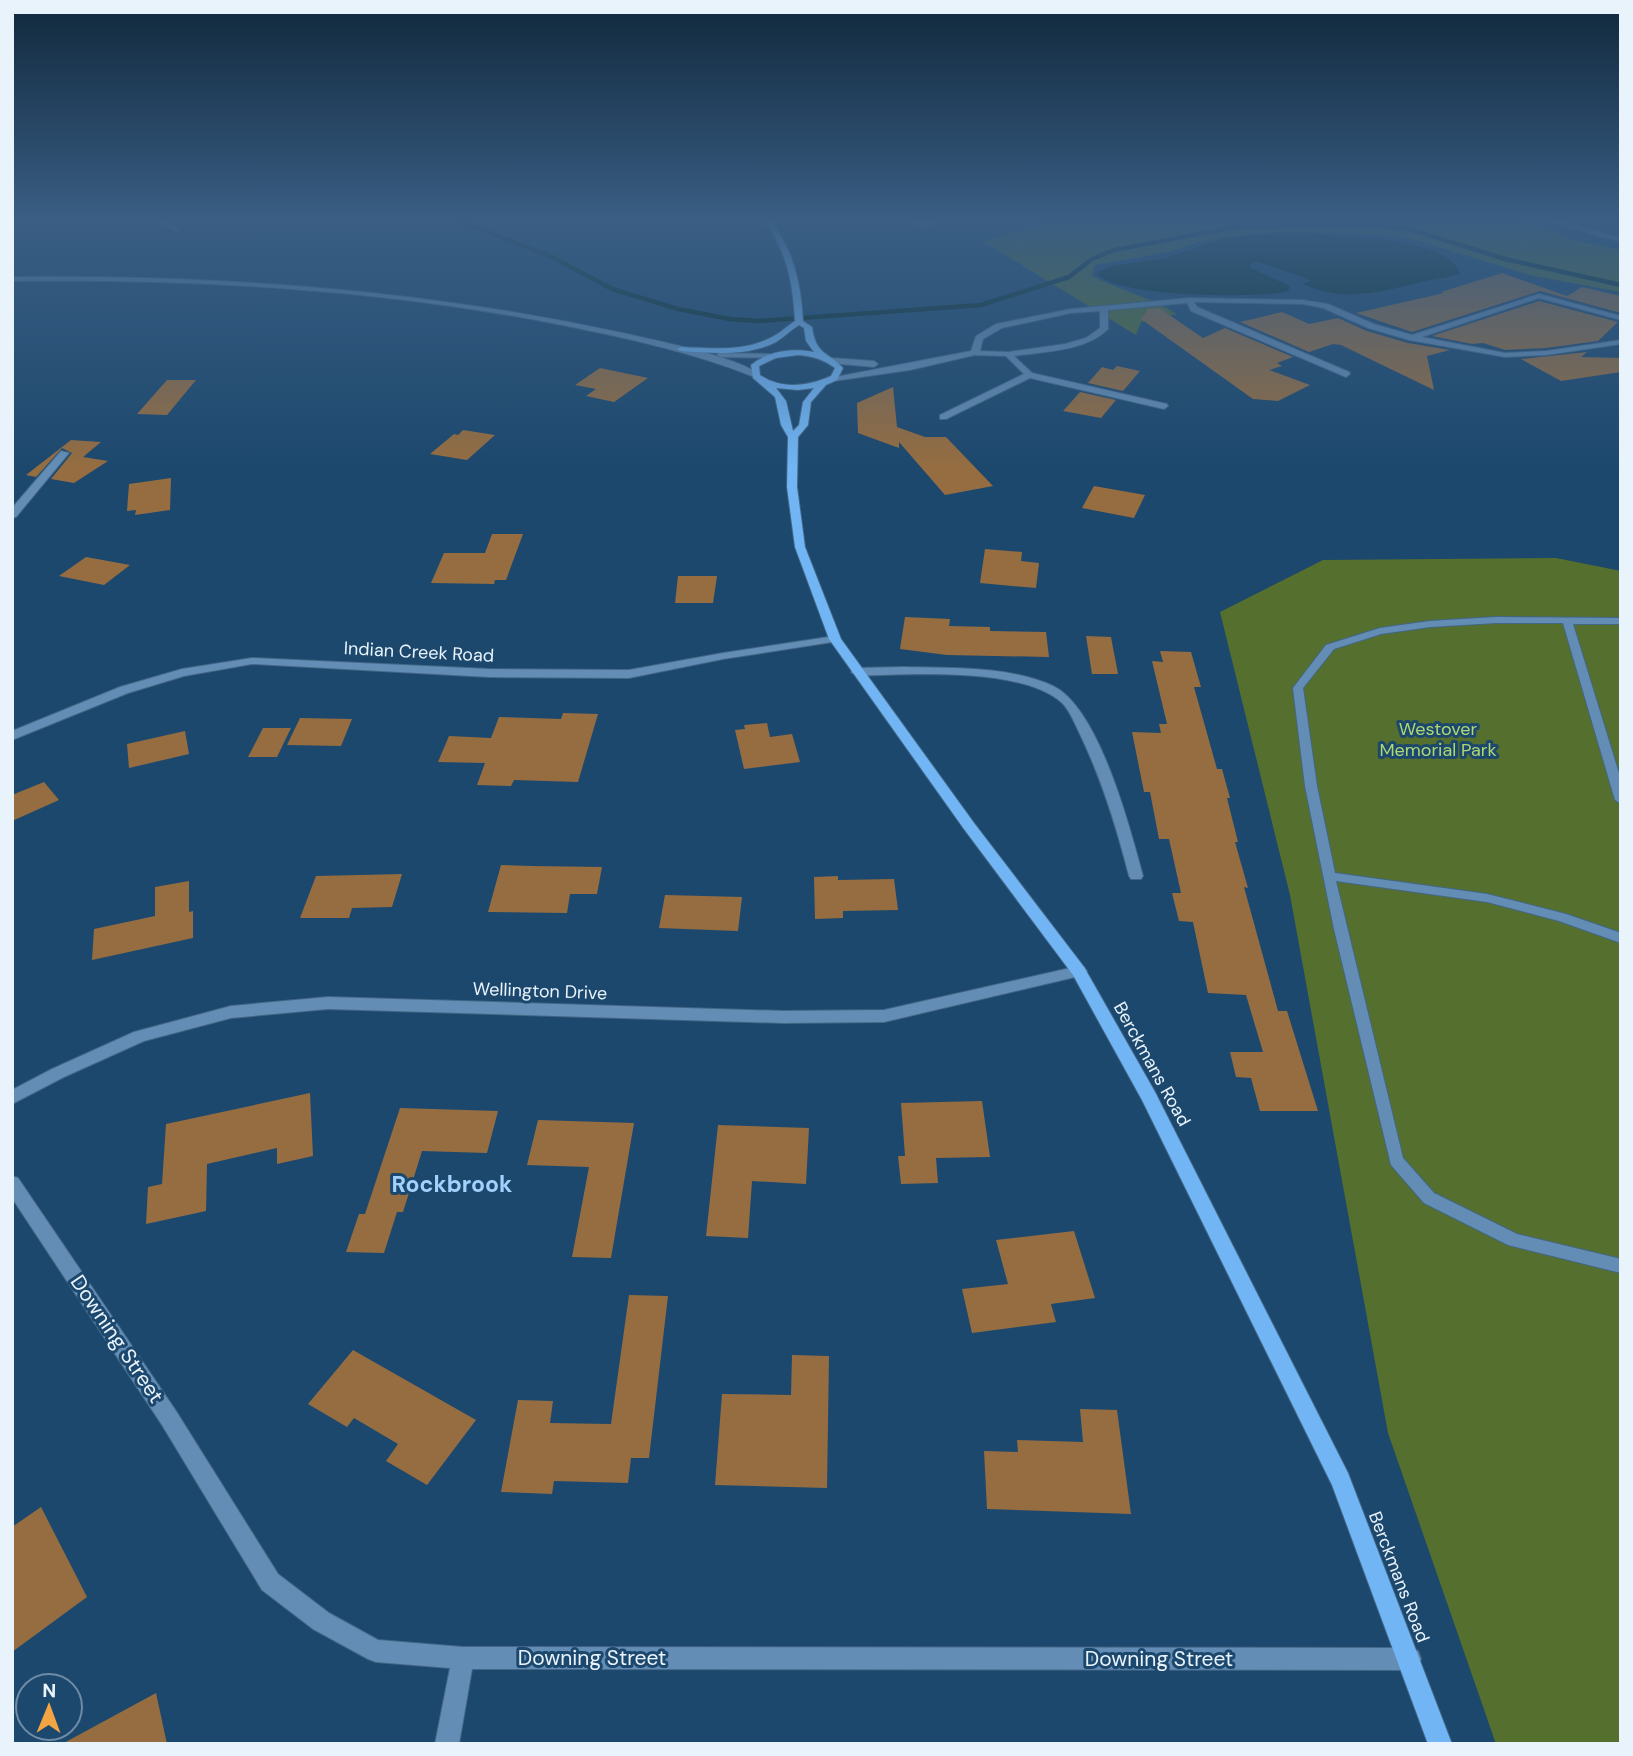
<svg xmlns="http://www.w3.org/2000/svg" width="1633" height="1756" font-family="'DM Sans',sans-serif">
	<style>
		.green { fill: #556f2e }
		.water { fill: #062e2b }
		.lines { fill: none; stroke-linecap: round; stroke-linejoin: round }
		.stream { stroke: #062e2b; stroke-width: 4.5 }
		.building { fill: #956d41 }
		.service-casing { stroke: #426787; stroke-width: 2 }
		.minor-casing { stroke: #426787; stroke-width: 2 }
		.tertiary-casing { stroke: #426787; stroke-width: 2 }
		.secondary-casing { stroke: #426787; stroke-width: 2 }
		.service { fill: #648db5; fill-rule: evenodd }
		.minor { fill: #648db5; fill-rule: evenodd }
		.tertiary { fill: #648db5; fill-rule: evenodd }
		.secondary { fill: #71b5f4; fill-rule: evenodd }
		.labels { text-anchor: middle; stroke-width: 6; stroke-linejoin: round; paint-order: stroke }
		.street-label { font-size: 18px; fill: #e9f3fc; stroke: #1d486d }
		.park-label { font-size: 18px; fill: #aed872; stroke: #1d486d }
		.near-street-label { font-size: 21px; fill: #e9f3fc; stroke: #1d486d }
		.near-neighbourhood-label { font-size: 23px; font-weight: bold; fill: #a2d1fd; stroke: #1d486d }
	</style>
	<rect width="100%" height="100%" fill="#1d486d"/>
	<g class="green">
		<path d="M1043,221H1523L1552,229L1572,240L1621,250V292L1529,275L1416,240L1392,236L1333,232H1271L1237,236L1198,242L1173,251L1095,265L1092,276C1120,290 1150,297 1177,314L1141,322L1136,335L984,242Z"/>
		<polygon points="1556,558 1621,571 1621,1744 1496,1744 1388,1433 1290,895 1220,612 1323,560"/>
	</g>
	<path class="water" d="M1282,233C1316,234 1450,234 1460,274C1448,278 1434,279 1422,282C1380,292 1343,303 1303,284L1310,281L1305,278L1255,261L1249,267L1290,286L1288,291C1260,299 1111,297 1096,273L1112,266L1166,258L1222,238Z"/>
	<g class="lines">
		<polyline class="stream" points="458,221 550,256 612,289 678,309 730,319 758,321 981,305 1069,277 1092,259 1114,250 1236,227 1371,225 1409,229 1505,259 1621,285"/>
	</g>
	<g class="building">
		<polygon points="1502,273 1567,296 1582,287 1621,296 1621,313 1540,291 1412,332 1356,313 1444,293 1441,292"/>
		<polygon points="1539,301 1618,322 1598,341 1546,348 1505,350 1483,343 1472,344 1432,336"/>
		<polygon points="1159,308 1203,338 1225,328 1293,357 1277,363 1282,366 1269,370 1310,385 1278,401 1253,399 1141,319 1148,309"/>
		<polygon points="1282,312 1309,324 1338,318 1367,331 1408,343 1450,350 1427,356 1434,390 1341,345 1333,344 1309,352 1240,322"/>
		<polygon points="1587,352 1581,357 1621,358 1621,372 1561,381 1521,359"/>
		<polygon points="1117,366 1140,371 1123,391 1088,383 1102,367 1113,370"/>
		<polygon points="600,368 648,378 614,402 586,396 596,389 575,385"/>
		<polygon points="167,380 196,380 167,415 137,414"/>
		<polygon points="893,387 897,427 925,437 946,437 993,486 945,495 899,442 899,448 858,433 857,403"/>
		<polygon points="1080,392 1116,400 1101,418 1063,411"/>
		<polygon points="463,430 495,435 467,460 430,454 454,434 458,435"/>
		<polygon points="71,440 101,442 83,457 108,461 74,483 51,479 72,453 62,448 36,477 26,475"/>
		<polygon points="171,478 170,510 135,515 136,510 127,511 129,484"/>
		<polygon points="1094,486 1145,495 1134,518 1082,508"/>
		<polygon points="492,534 523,534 506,580 495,580 494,584 431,583 444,553 485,553"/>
		<polygon points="985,549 1022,552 1021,561 1039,563 1036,588 980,583"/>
		<polygon points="86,557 130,565 104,585 59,576"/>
		<polygon points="678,576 717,576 713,603 675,603"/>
		<polygon points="905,617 950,619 949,626 990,627 990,631 1046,632 1049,657 947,655 900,649"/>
		<polygon points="1086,636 1111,637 1118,674 1092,674"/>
		<polygon points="1160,651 1191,652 1201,687 1194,687 1217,769 1222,769 1230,798 1227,798 1238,842 1235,842 1248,888 1244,887 1278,1011 1287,1011 1318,1111 1260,1111 1251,1078 1236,1077 1230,1052 1263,1052 1246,995 1208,993 1193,922 1179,921 1172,893 1181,893 1169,839 1159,839 1150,792 1144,792 1132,732 1161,733 1159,724 1167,724 1152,661 1163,662"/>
		<polygon points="563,713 598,714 578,782 514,780 511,786 477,785 485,763 438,762 449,736 491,738 499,717 561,719"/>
		<polygon points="300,718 352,719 341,746 287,745"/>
		<polygon points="767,723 770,737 792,734 800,762 744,769 735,730 745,729 744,725"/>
		<polygon points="263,728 291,728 277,757 248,757"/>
		<polygon points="185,731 189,754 129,768 127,744"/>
		<polygon points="44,782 59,800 12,821 12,795"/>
		<polygon points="501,865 532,866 602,867 597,894 570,894 567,913 488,912"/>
		<polygon points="402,874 392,907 352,908 349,918 300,918 316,876"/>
		<polygon points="838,876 838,880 894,879 898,910 843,911 843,918 815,919 814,877"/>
		<polygon points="189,881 189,912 193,911 193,938 92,960 94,929 155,916 155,887"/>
		<polygon points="665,895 742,897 738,931 659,928"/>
		<polygon points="310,1093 313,1156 277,1164 277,1148 207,1164 206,1211 146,1224 148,1187 162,1184 166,1124"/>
		<polygon points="982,1101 990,1157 936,1158 938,1183 901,1184 898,1156 905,1156 901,1103"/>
		<polygon points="400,1108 498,1111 487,1153 422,1151 403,1212 397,1212 384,1253 346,1252 359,1214 365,1214"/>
		<polygon points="538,1120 634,1123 611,1258 572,1257 589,1167 527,1165"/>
		<polygon points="718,1125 809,1128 806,1184 752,1181 748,1238 706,1236"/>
		<polygon points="1074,1231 1095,1298 1051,1304 1056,1322 972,1333 962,1289 1008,1284 996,1240"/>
		<polygon points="629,1295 668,1296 649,1458 631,1458 628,1483 554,1481 552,1494 501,1492 518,1400 553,1401 550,1423 611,1424"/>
		<polygon points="353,1350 476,1420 427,1485 386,1461 398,1444 354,1418 347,1427 308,1404"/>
		<polygon points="792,1355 829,1356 827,1488 715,1485 722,1394 791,1395"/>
		<polygon points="1080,1409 1117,1410 1131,1514 987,1509 984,1451 1018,1452 1017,1440 1083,1442"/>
		<polygon points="41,1507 87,1597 12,1652 12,1527"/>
		<polygon points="156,1693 167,1744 62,1744"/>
	</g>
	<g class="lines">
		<defs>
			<polygon id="service" points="1496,617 1621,618 1621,624 1573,624 1621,780 1621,804 1615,800 1563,623 1496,623 1430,627 1381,634 1334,649 1303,688 1317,786 1335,873 1487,894 1566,914 1621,933 1621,943 1559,921 1487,902 1336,881 1403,1158 1434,1193 1517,1234 1621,1259 1621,1273 1508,1245 1424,1203 1391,1165 1334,929 1305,786 1293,688 1326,645 1380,628 1430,621"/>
			<g id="minor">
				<polygon points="161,221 169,221 179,230 174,231"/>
				<polygon points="907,221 925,224 931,221 940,221 925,229"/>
				<polygon points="1547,221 1559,221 1621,238 1621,242"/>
				<path d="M1539,294L1621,316V320L1539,298L1422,337L1505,353L1546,351L1621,340V344L1546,355L1505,357L1409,340L1368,328L1323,308L1303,304L1194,302L1197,307L1349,372L1350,374L1346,377L1191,311L1187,303L1108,310V329C1084,352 1046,351 1014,356L1032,373L1167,404L1168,406L1164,409L1030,378L946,419H940V415L1024,374L1006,356L975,355L910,370L834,381L830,378L971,351L976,336L996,324L1071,309L1189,298L1303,300L1328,304L1374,324L1412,335ZM1100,311V328L1086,338L1065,344L1008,352L980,351L983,339L1002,328L1071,313Z"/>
				<polygon points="832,358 874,361 878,364 874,367 829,363 828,361"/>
				<polygon points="61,451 69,453 16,517 12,518 12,508"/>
				<polygon points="835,636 839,637 839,641 723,659 629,678 489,677 252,664 184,676 128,693 12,740 12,731 120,687 182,669 252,658 489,669 629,670 723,653"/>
				<path d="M904,667C950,668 1011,666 1053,686C1099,708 1130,828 1143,876L1141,879H1131L1129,876C1116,825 1101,777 1078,730C1073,720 1069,709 1061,702C1021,667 909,674 857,676L851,672L857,668Z"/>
				<polygon points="1079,966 1084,967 1087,971 1084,975 884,1022 783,1023 328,1009 231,1018 144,1041 64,1077 12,1104 12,1090 52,1069 134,1032 231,1006 328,997 783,1011 884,1010"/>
				<polygon points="12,1176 18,1178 176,1411 278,1574 329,1613 378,1640 463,1647 1410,1648 1418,1651 1421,1659 1418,1667 1410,1670 472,1669 459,1744 435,1744 450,1668 376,1662 368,1659 313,1629 262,1590 162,1425 12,1198"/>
			</g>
			<g id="tertiary">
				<path d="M12,277C221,275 418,289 623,333C657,341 732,355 759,374L752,376C691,352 627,338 562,325C381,289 197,279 12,281Z"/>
				<polygon points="718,353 772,354 776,356 772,358 721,357 717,355"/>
			</g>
			<path id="secondary" d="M764,221H771C794,251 801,284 803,321L812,327C816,355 827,351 843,368L837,380L826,385L811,402L808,425L798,437L797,487L805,547L841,639L974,823L1084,967L1155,1092L1348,1473L1452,1744H1428L1332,1485L1142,1100L1073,975L964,829L829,639L795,547L787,487L788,437L781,425L775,397L753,378L751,365C768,351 792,348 814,352L806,341L804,328L799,325C791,330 784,337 776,342C747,357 712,353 681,351L677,349L681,347C709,348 741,352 768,339C778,335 786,327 795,321C793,284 787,251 764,221ZM798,355C812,356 823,359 835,368L831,376C809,386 781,390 760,375L759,366L776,358ZM776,388L798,390L814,388L803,402L799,425L793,431L786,401Z"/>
		</defs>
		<use href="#service" class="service-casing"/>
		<use href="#minor" class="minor-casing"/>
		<use href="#tertiary" class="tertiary-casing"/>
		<use href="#secondary" class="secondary-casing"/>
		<use href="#service" class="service"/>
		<use href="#minor" class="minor"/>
		<use href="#tertiary" class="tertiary"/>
		<use href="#secondary" class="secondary"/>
	</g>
	<linearGradient id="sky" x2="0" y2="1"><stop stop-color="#10283c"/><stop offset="0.47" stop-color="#3a5e84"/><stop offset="1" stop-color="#3a5e84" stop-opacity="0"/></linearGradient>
	<rect width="1633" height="467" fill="url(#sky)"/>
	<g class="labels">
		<g class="street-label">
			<text transform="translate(419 652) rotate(3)" y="6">Indian Creek Road</text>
			<text transform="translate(540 991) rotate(2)" y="6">Wellington Drive</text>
			<text transform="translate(1152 1064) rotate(61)" y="6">Berckmans Road</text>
			<text transform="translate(1399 1577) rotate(69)" y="6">Berckmans Road</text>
		</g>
		<g class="park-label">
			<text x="1438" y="735">Westover<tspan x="1438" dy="21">Memorial Park</tspan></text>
		</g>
		<g class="near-street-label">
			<text transform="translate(117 1339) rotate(56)" y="7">Downing Street</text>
			<text x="592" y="1665">Downing Street</text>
			<text x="1159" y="1666">Downing Street</text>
		</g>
		<g class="near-neighbourhood-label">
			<text x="452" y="1192">Rockbrook</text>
		</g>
	</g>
	<rect width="1633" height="1756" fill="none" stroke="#e9f3fc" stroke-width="28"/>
	<g transform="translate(49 1707) rotate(1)"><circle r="33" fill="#1d486d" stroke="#6f8ca6" stroke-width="2"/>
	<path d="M0-5L12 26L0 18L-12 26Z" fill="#f3a443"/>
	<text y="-10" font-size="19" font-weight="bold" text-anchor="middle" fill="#e9f3fc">N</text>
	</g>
</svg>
